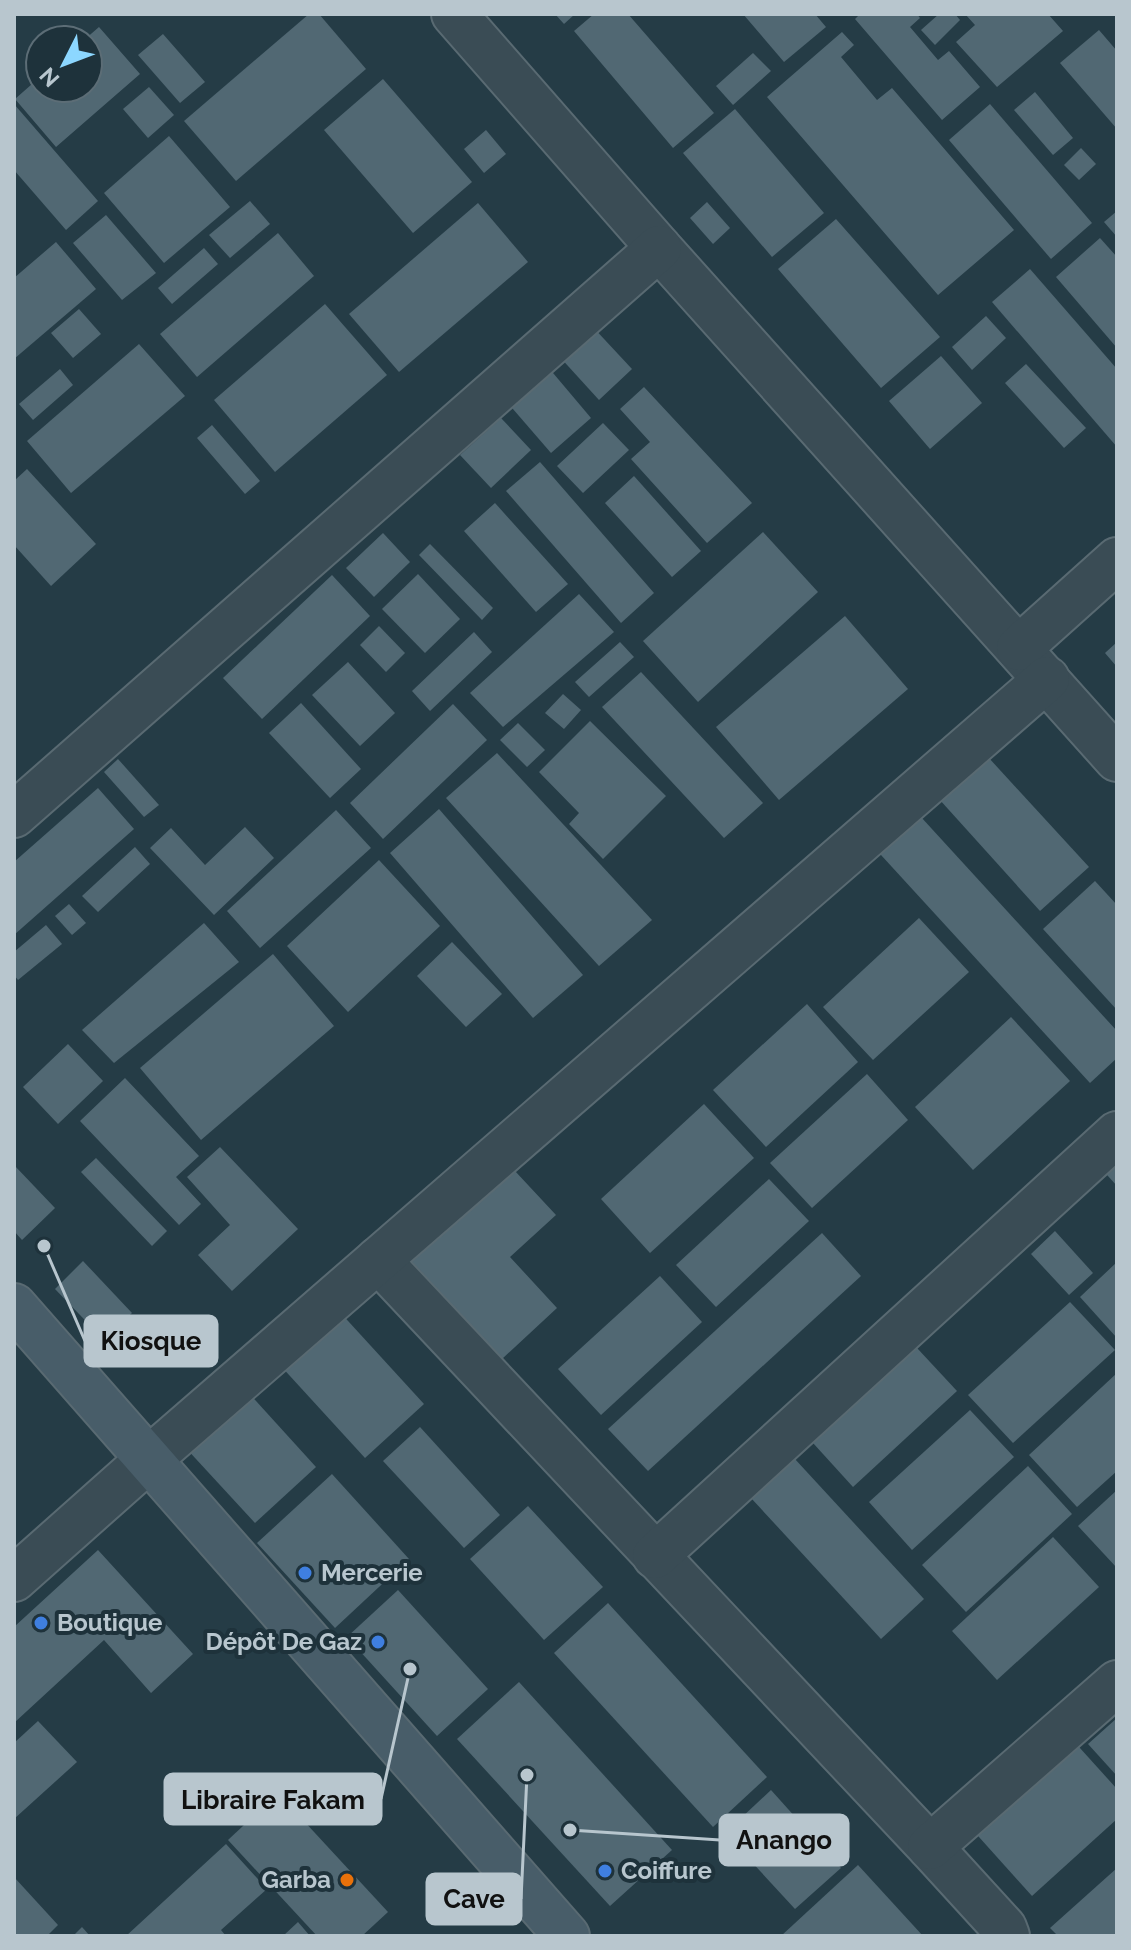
<svg xmlns="http://www.w3.org/2000/svg" width="1131" height="1950" font-family="Raleway,sans-serif">
	<style>
		.building { fill: #516873 }
		.lines { fill: none; stroke-linecap: round; stroke-linejoin: round }
		.street-casing { stroke: #596a72; stroke-width: 48 }
		.secondary-casing { stroke: #596a72; stroke-width: 48 }
		.street { stroke: #3a4c55; stroke-width: 44 }
		.secondary { stroke: #485d69; stroke-width: 44 }
		.shop-dot { fill: #3f7fe0; stroke: #1e323b; stroke-width: 3 }
		.food-dot { fill: #e8710a; stroke: #1e323b; stroke-width: 3 }
		.labels { text-anchor: middle; stroke-width: 8; stroke-linejoin: round; paint-order: stroke }
		.poi-label { font-size: 24px; font-weight: bold; fill: #b8c6ce; stroke: #1e323b; text-anchor: start }
		.leader { fill: none; stroke: #b8c6ce; stroke-width: 3 }
		.callout-dot { fill: #b8c6ce; stroke: #1e323b; stroke-width: 3 }
		.callout { fill: #b8c6ce; stroke: #b8c6ce; stroke-width: 3 }
		.callout-label { font-size: 26px; text-anchor: middle; font-weight: bold; fill: #111 }
	</style>
	<rect width="100%" height="100%" fill="#253c46"/>
	<g class="building">
		<polygon points="309,14 319,14 366,69 236,181 184,121"/>
		<polygon points="555,14 575,14 564,24"/>
		<polygon points="594,14 628,14 714,113 673,148 574,31"/>
		<polygon points="743,14 815,14 826,27 784,62"/>
		<polygon points="860,14 917,14 920,18 910,27 938,60 949,51 980,87 942,120 855,19"/>
		<polygon points="939,14 955,14 960,20 935,45 921,30"/>
		<polygon points="965,14 1048,14 1063,31 997,87 956,42 975,25"/>
		<polygon points="99,27 140,74 56,147 15,99 40,77 40,88 88,88 88,40 84,40"/>
		<polygon points="1099,30 1117,51 1117,129 1060,63"/>
		<polygon points="842,32 854,45 841,57 877,100 892,88 1014,230 938,295 767,97"/>
		<polygon points="163,34 205,82 180,103 138,55"/>
		<polygon points="753,53 771,71 733,105 716,86"/>
		<polygon points="383,79 472,182 413,233 324,130"/>
		<polygon points="149,87 174,115 148,138 123,109"/>
		<polygon points="1035,92 1073,138 1053,155 1014,110"/>
		<polygon points="14,104 98,201 66,230 14,170"/>
		<polygon points="990,104 1092,223 1051,259 949,140"/>
		<polygon points="735,109 824,213 772,257 683,153"/>
		<polygon points="486,130 506,154 484,173 464,149"/>
		<polygon points="169,136 230,207 164,263 104,193"/>
		<polygon points="1081,148 1096,164 1079,180 1064,165"/>
		<polygon points="250,201 270,224 230,258 209,235"/>
		<polygon points="707,202 730,228 713,244 690,218"/>
		<polygon points="478,203 528,262 399,372 349,314"/>
		<polygon points="1117,211 1117,237 1104,222"/>
		<polygon points="106,215 156,273 122,300 73,243"/>
		<polygon points="836,219 940,337 881,388 778,269"/>
		<polygon points="278,233 314,276 197,377 160,334"/>
		<polygon points="1100,238 1117,257 1117,348 1056,277"/>
		<polygon points="56,242 96,289 14,359 14,278"/>
		<polygon points="204,248 218,264 172,304 158,288"/>
		<polygon points="1030,269 1117,369 1117,447 992,302"/>
		<polygon points="325,304 387,375 275,472 214,400"/>
		<polygon points="79,309 101,334 73,358 51,333"/>
		<polygon points="986,316 1006,338 972,370 952,347"/>
		<polygon points="591,325 632,369 599,400 558,355"/>
		<polygon points="139,344 185,396 71,493 27,441"/>
		<polygon points="941,356 982,403 930,449 889,401"/>
		<polygon points="1026,364 1086,428 1064,448 1005,383"/>
		<polygon points="548,367 591,418 551,453 507,402"/>
		<polygon points="60,369 73,385 33,420 19,404"/>
		<polygon points="644,387 752,503 707,543 631,459 650,442 620,409"/>
		<polygon points="501,418 531,450 491,488 460,455"/>
		<polygon points="603,423 629,450 583,493 557,466"/>
		<polygon points="212,425 260,481 245,494 197,438"/>
		<polygon points="540,462 654,593 621,623 506,491"/>
		<polygon points="27,469 96,544 51,586 14,545 14,481"/>
		<polygon points="634,476 701,551 672,577 605,503"/>
		<polygon points="495,503 568,584 536,612 464,531"/>
		<polygon points="763,532 818,592 698,702 643,641"/>
		<polygon points="383,533 410,562 374,597 346,568"/>
		<polygon points="430,544 493,608 482,620 419,555"/>
		<polygon points="418,574 460,619 425,653 382,609"/>
		<polygon points="332,575 370,616 262,719 223,678"/>
		<polygon points="579,594 614,632 503,727 470,693"/>
		<polygon points="845,616 908,689 779,800 716,727"/>
		<polygon points="379,626 405,653 386,672 360,645"/>
		<polygon points="474,632 492,652 430,711 412,691"/>
		<polygon points="620,642 634,657 589,697 575,682"/>
		<polygon points="1117,642 1117,667 1105,653"/>
		<polygon points="348,662 395,713 360,746 312,695"/>
		<polygon points="641,672 763,803 724,838 602,707"/>
		<polygon points="563,694 581,710 564,729 545,713"/>
		<polygon points="301,703 361,769 330,798 269,733"/>
		<polygon points="453,704 487,740 383,839 350,803"/>
		<polygon points="590,721 666,796 603,859 569,824 579,813 539,772"/>
		<polygon points="518,723 545,750 527,767 500,740"/>
		<polygon points="977,745 1089,867 1040,911 930,789"/>
		<polygon points="497,753 652,920 599,966 446,798"/>
		<polygon points="118,759 159,805 144,817 104,772"/>
		<polygon points="98,788 134,829 14,935 14,862"/>
		<polygon points="910,805 1117,1031 1117,1058 1090,1083 870,843"/>
		<polygon points="439,809 583,975 533,1018 390,853"/>
		<polygon points="336,810 371,848 260,948 227,911"/>
		<polygon points="245,827 274,858 214,915 150,848 171,828 205,865"/>
		<polygon points="135,847 150,864 98,912 82,896"/>
		<polygon points="379,860 440,926 348,1012 287,946"/>
		<polygon points="1095,881 1117,905 1117,1010 1043,929"/>
		<polygon points="69,904 86,923 72,935 55,916"/>
		<polygon points="919,918 969,972 873,1060 823,1007"/>
		<polygon points="204,923 239,962 114,1063 82,1030"/>
		<polygon points="46,925 62,944 18,980 14,975 14,952"/>
		<polygon points="452,942 502,994 466,1027 417,976"/>
		<polygon points="273,954 334,1026 201,1140 140,1068"/>
		<polygon points="807,1004 858,1062 766,1147 713,1090"/>
		<polygon points="1011,1017 1070,1081 973,1170 915,1107"/>
		<polygon points="68,1044 103,1081 58,1124 23,1087"/>
		<polygon points="867,1074 908,1120 812,1208 770,1163"/>
		<polygon points="125,1078 199,1156 176,1177 201,1204 179,1225 80,1121"/>
		<polygon points="704,1104 754,1158 650,1253 601,1199"/>
		<polygon points="220,1147 298,1229 232,1291 198,1255 230,1225 187,1177"/>
		<polygon points="1117,1147 1117,1186 1098,1165"/>
		<polygon points="96,1158 167,1231 152,1246 81,1172"/>
		<polygon points="503,1158 556,1215 510,1257 557,1308 502,1359 401,1250"/>
		<polygon points="14,1165 55,1208 22,1240 14,1231"/>
		<polygon points="769,1179 809,1221 716,1307 676,1265"/>
		<polygon points="1055,1231 1093,1273 1069,1295 1031,1254"/>
		<polygon points="822,1233 861,1276 648,1471 608,1429"/>
		<polygon points="83,1261 132,1313 104,1340 55,1289"/>
		<polygon points="1117,1262 1117,1338 1080,1297"/>
		<polygon points="660,1276 702,1322 601,1415 558,1369"/>
		<polygon points="1070,1302 1115,1350 1013,1443 968,1395"/>
		<polygon points="338,1310 424,1404 365,1458 279,1364"/>
		<polygon points="917,1348 957,1391 853,1487 813,1443"/>
		<polygon points="1117,1373 1117,1471 1077,1507 1029,1455"/>
		<polygon points="246,1390 316,1467 255,1523 184,1446"/>
		<polygon points="970,1410 1014,1457 912,1550 869,1502"/>
		<polygon points="420,1427 500,1515 464,1548 383,1461"/>
		<polygon points="794,1458 924,1599 881,1639 751,1498"/>
		<polygon points="1028,1466 1072,1514 966,1612 922,1565"/>
		<polygon points="332,1474 409,1559 335,1628 257,1543"/>
		<polygon points="1117,1490 1117,1568 1078,1526"/>
		<polygon points="528,1506 603,1587 544,1640 470,1559"/>
		<polygon points="1053,1537 1099,1587 997,1680 952,1631"/>
		<polygon points="98,1550 193,1654 151,1693 104,1640 14,1723 14,1627"/>
		<polygon points="398,1590 488,1689 437,1736 347,1637"/>
		<polygon points="608,1603 767,1777 713,1827 554,1653"/>
		<polygon points="519,1682 672,1850 610,1906 457,1739"/>
		<polygon points="1117,1718 1117,1776 1088,1744"/>
		<polygon points="38,1721 77,1762 14,1819 14,1743"/>
		<polygon points="1070,1737 1117,1789 1117,1819 1032,1896 970,1827"/>
		<polygon points="771,1790 841,1868 795,1909 725,1833"/>
		<polygon points="278,1793 388,1912 362,1936 317,1936 228,1840"/>
		<polygon points="226,1844 267,1889 221,1930 226,1936 126,1936"/>
		<polygon points="858,1865 923,1936 781,1936"/>
		<polygon points="1117,1868 1117,1936 1058,1936 1050,1928"/>
		<polygon points="14,1877 58,1925 47,1936 14,1936"/>
		<polygon points="298,1922 310,1936 283,1936"/>
		<polygon points="82,1927 90,1936 73,1936"/>
	</g>
	<g class="lines">
		<defs>
			<g id="street">
				<polyline points="454,14 659,248 1117,759"/>
				<polyline points="1019,648 1117,560"/>
				<polyline points="14,815 659,248"/>
				<polyline points="378,1260 930,1847 1004,1928 1007,1936"/>
				<polyline points="655,1556 1117,1134"/>
				<polyline points="14,1579 149,1459 1047,679"/>
				<polyline points="930,1847 1117,1683"/>
			</g>
			<polyline id="secondary" points="14,1306 567,1936"/>
		</defs>
		<use href="#street" class="street-casing"/>
		<use href="#secondary" class="secondary-casing"/>
		<use href="#street" class="street"/>
		<use href="#secondary" class="secondary"/>
	</g>
	<g class="shop-dot">
		<circle cx="305" cy="1573" r="8"/>
		<circle cx="41" cy="1623" r="8"/>
		<circle cx="378" cy="1642" r="8"/>
		<circle cx="605" cy="1871" r="8"/>
	</g>
	<circle class="food-dot" cx="347" cy="1880" r="8"/>
	<g class="labels">
		<g class="poi-label">
			<text x="321" y="1581">Mercerie</text>
			<text x="57" y="1631">Boutique</text>
			<text x="362" y="1650" text-anchor="end">Dépôt De Gaz</text>
			<text x="621" y="1879">Coiffure</text>
			<text x="331" y="1888" text-anchor="end">Garba</text>
		</g>
	</g>
	<path class="leader" d="M44 1246L85 1341M410 1669L381 1799M570 1830L720 1840M527 1775L521 1899"/>
	<g class="callout-dot">
		<circle cx="44" cy="1246" r="8"/>
		<circle cx="410" cy="1669" r="8"/>
		<circle cx="570" cy="1830" r="8"/>
		<circle cx="527" cy="1775" r="8"/>
	</g>
	<g class="callout">
		<rect x="85" y="1316" width="132" height="50" rx="8"/>
		<rect x="165" y="1774" width="216" height="50" rx="8"/>
		<rect x="720" y="1815" width="128" height="50" rx="8"/>
		<rect x="427" y="1874" width="94" height="50" rx="8"/>
	</g>
	<g class="callout-label">
		<text x="151" y="1350">Kiosque</text>
		<text x="273" y="1809">Libraire Fakam</text>
		<text x="784" y="1849">Anango</text>
		<text x="474" y="1908">Cave</text>
	</g>
	<rect width="1131" height="1950" fill="none" stroke="#b8c6ce" stroke-width="32"/>
	<g transform="translate(64 64) rotate(228)"><circle r="38" fill="#1e323b" stroke="#5c6d76" stroke-width="2"/>
	<path d="M0-6L14 30L0 20L-14 30Z" fill="#8cd7ff"/>
	<text y="-12" font-size="22" font-weight="bold" text-anchor="middle" fill="#b8c6ce">N</text>
	</g>
</svg>
